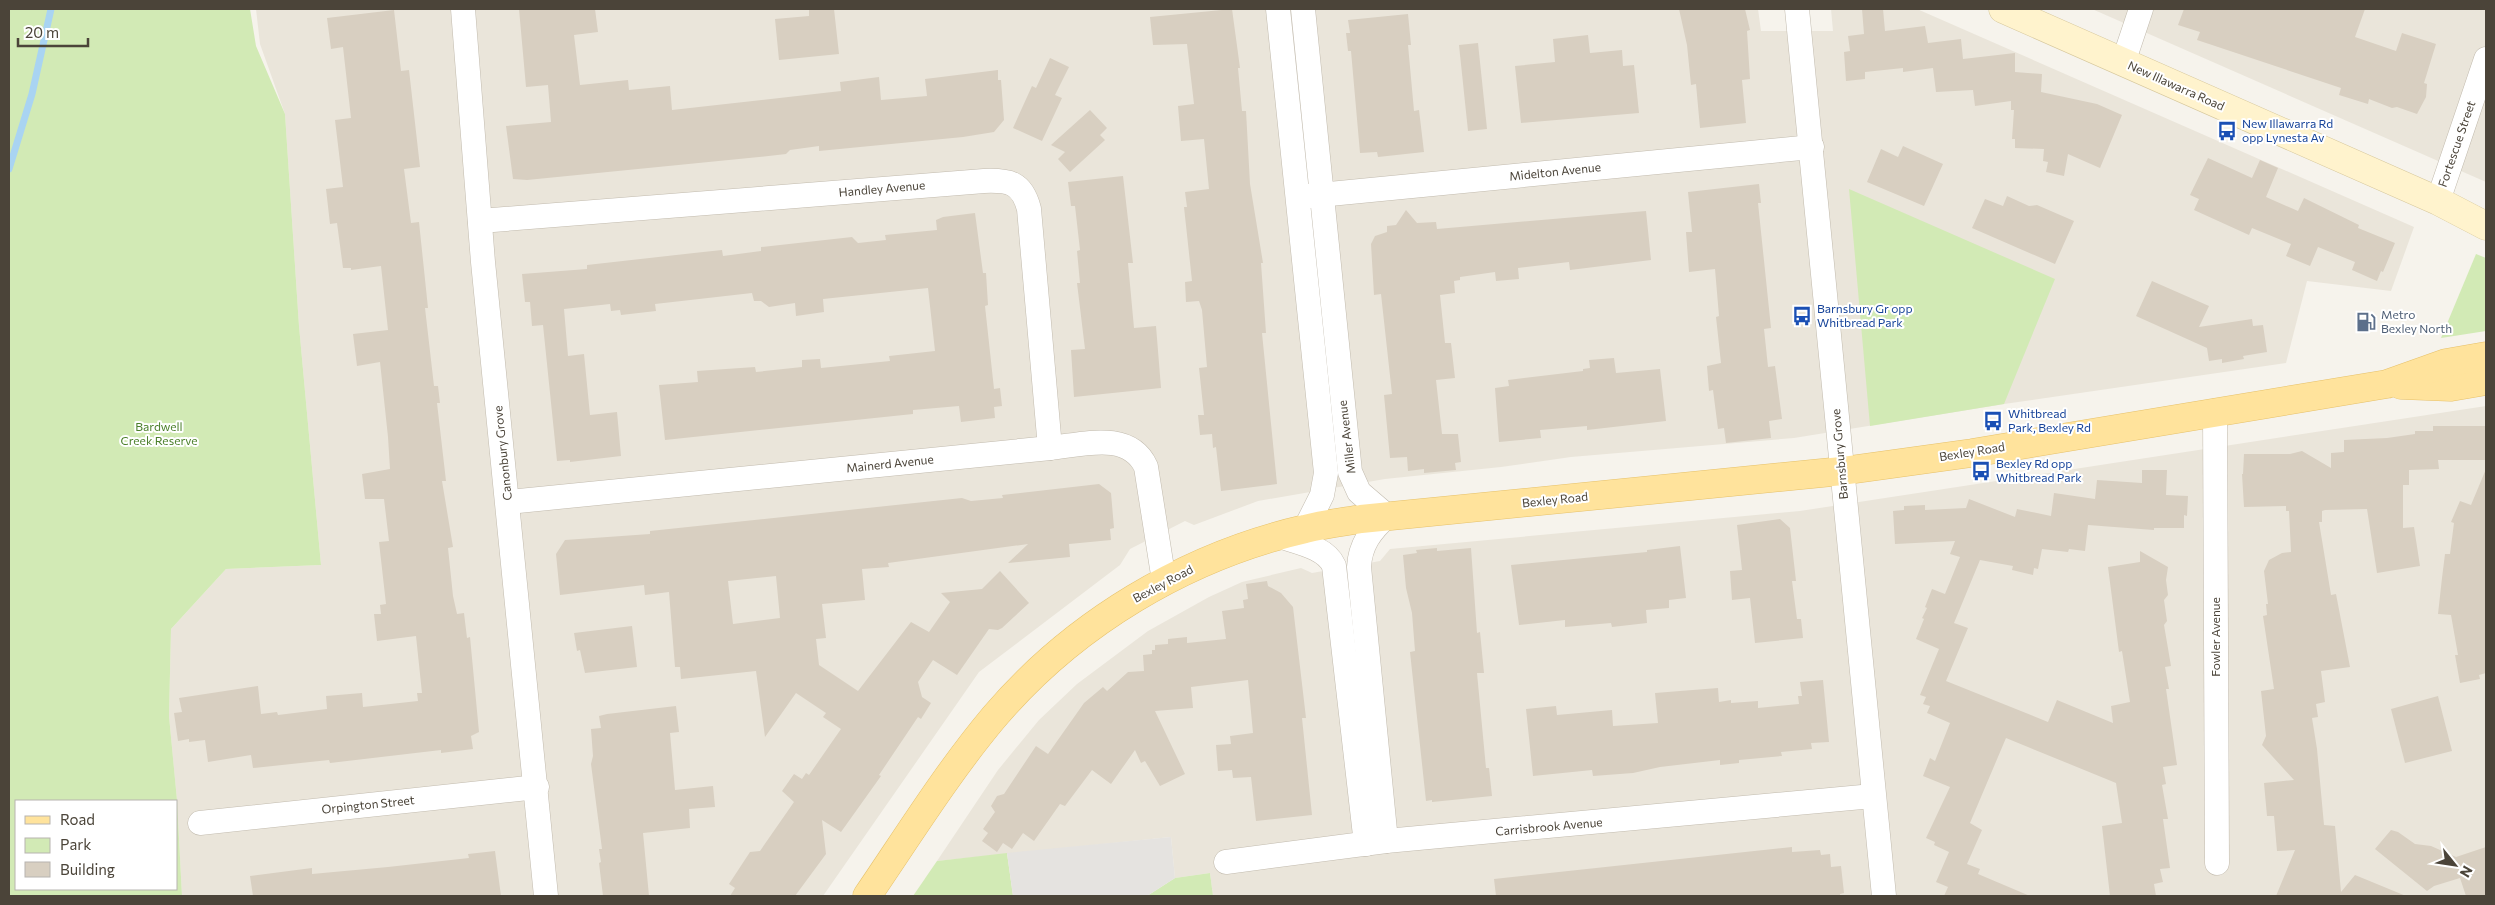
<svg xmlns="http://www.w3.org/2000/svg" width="2495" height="905" font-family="Commissioner,sans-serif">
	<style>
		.residential { fill: #eae5da }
		.green { fill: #d2eab5; fill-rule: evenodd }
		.parking { fill: #e5e3e0 }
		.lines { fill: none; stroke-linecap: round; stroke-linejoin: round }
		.stream { stroke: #a9d4f2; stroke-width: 7 }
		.building { fill: #d8cfc1; fill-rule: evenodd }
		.minor-casing { stroke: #c2bbae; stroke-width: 25 }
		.secondary-casing { stroke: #d6c79b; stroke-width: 29 }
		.primary-casing { stroke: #e6c16a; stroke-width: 29 }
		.minor { stroke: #fff; stroke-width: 24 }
		.secondary { stroke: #fff3cd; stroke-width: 28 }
		.primary { stroke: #ffe39c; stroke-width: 28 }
		.labels { text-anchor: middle; stroke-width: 4; stroke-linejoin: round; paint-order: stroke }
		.street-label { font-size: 12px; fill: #4b4439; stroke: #fff }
		.transit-label { font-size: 12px; fill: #164399; stroke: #fff; text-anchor: start }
		.service-label { font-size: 12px; fill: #4e5e75; stroke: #fff; text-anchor: start }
		.park-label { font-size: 12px; fill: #4a7f2a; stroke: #fff }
	</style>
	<rect width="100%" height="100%" fill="#f6f3ec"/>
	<g class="residential">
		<polygon points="256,9 1758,9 1761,31 1833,31 1831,9 1917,9 2414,227 2391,291 2307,281 2286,363 2004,404 1794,438 1571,457 1501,467 1385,479 1258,501 1194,525 1185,521 1130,549 1120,565 979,672 823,896 182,896 177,800 169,716 171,629 226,569 321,565 299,326 285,114 260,44"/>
		<polygon points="2092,9 2486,9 2486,182"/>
		<polygon points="2486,406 2486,896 1213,896 1210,873 1175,878 1171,837 937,861 998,770 1039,720 1077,684 1148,631 1209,597 1242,582 1301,568 1312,573 1380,561 1390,549 1800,511"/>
	</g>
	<g class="green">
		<path d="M9,9H250L256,46L285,114L299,326L321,565L226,569L171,629L169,716L177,800L182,896H9ZM16,801H176V889H16Z"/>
		<polygon points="1849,189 2055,279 2004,404 1870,426"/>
		<polygon points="2476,254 2486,258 2486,331 2441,338"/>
		<polygon points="1007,853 1013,896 913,896 937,861"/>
		<polygon points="1210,873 1213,896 1147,896 1175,878"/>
	</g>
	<polygon class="parking" points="1171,837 1175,878 1147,896 1013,896 1007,853"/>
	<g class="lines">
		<polyline class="stream" points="9,169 32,94 51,9"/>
	</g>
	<g class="building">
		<polygon points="519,9 595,9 598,32 574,35 580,85 628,80 629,90 670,86 672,110 841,91 840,82 879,77 881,100 927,96 925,79 998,70 998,80 1001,80 1004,120 994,132 963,137 819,151 819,146 790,150 786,154 759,157 527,180 513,179 506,126 551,122 548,85 526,87"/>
		<polygon points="809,9 834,9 839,54 779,60 775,19 809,16"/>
		<polygon points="1232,9 1240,68 1238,68 1242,111 1246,111 1250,184 1263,263 1261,263 1266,333 1262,333 1277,484 1221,491 1216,447 1213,448 1212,434 1200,435 1198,415 1204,415 1199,368 1207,367 1202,310 1199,301 1186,302 1185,282 1192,281 1184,207 1187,207 1185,192 1209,189 1204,139 1181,141 1178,106 1194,104 1187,44 1153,45 1150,17"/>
		<polygon points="1679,9 1745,9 1750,30 1747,31 1750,79 1742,80 1746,123 1700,128 1696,84 1691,85 1687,45"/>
		<polygon points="1862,9 1883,9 1885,31 1925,26 1928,43 1961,39 1963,59 2015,53 2015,72 2042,74 2041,92 2097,104 2122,115 2100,168 2068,154 2064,176 2046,172 2048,162 2043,161 2044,149 2015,148 2015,139 2012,139 2014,110 2011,110 2011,101 1975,106 1973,90 1936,92 1933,68 1903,72 1903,68 1865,72 1865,79 1846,81 1844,52 1850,51 1848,36 1864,34"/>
		<polygon points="2184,9 2365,9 2355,37 2396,51 2402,33 2436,44 2424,83 2427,84 2426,97 2417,114 2397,107 2392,108 2369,99 2368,104 2339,95 2341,88 2197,40 2200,32 2178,25"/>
		<polygon points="394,10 401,71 409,70 420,167 404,169 411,223 419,222 428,308 425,308 434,386 438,386 440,403 437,403 446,481 442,481 453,547 448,548 453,596 457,614 464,613 467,638 470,637 479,732 471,736 473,749 441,753 441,750 330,763 329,760 253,768 251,755 208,762 205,740 189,742 189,739 178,741 174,713 182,712 179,698 258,686 261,714 277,712 278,715 327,709 326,696 362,693 363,707 418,701 417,693 422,693 416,636 377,641 374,614 381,614 380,605 386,604 379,542 389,541 384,499 365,499 362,474 390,469 388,437 380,362 357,366 353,334 388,330 381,266 351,270 351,268 343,268 337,223 330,224 326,189 343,187 335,120 351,118 343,47 331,49 327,18"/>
		<polygon points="1408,14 1411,45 1408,45 1414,111 1419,110 1424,152 1378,157 1377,152 1360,153 1351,51 1348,51 1346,33 1350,33 1348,20"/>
		<polygon points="1588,35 1590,53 1622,50 1623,66 1634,65 1639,113 1521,123 1515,66 1555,62 1553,39"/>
		<polygon points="1478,43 1487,129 1468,131 1459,45"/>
		<polygon points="1050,58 1069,67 1055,95 1062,98 1042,141 1013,128 1032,86 1036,88"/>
		<polygon points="1090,110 1107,128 1100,135 1105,140 1070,172 1058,159 1065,152 1051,145"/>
		<polygon points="1903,146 1943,164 1924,206 1867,182 1881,149 1898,157"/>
		<polygon points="2208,158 2252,178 2260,160 2278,168 2266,197 2298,211 2304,198 2359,225 2358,228 2395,243 2383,272 2381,271 2377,281 2352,270 2355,262 2318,247 2310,266 2286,256 2291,244 2252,228 2249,235 2194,210 2199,199 2190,195"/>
		<polygon points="1123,176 1133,263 1128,263 1134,328 1156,326 1161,388 1074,397 1071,350 1085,349 1077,283 1080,283 1077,251 1080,250 1075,206 1071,206 1068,182"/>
		<polygon points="1759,184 1761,203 1758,203 1771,328 1764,329 1768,367 1775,366 1782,419 1769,421 1771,438 1726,443 1724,428 1718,429 1713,390 1709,391 1707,366 1721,363 1716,317 1719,316 1715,269 1689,272 1686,232 1692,232 1688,192"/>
		<polygon points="2007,196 2029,206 2037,205 2074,221 2055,264 1972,228 1985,199 2003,206"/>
		<polygon points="1406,210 1417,223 1436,222 1437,229 1646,211 1651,260 1570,270 1569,262 1518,268 1519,279 1496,281 1495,272 1460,277 1460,280 1454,281 1455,293 1440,295 1445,343 1451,343 1455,378 1436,380 1442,434 1458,434 1461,462 1455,463 1456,470 1424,473 1424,469 1408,471 1407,457 1390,458 1384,395 1392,394 1381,294 1374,295 1371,244 1375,236 1387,232 1387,226 1396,225"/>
		<polygon points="975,213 983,273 986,273 988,305 985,306 994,389 1000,388 1002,406 994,407 995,418 961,422 959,406 913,410 913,414 665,440 659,385 698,382 697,371 755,367 756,372 802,367 802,360 820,359 821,368 890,361 889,356 935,351 928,288 823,299 824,312 796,316 795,303 769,307 761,301 754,301 752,293 655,304 656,311 621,315 620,310 611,311 610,304 564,309 568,356 584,354 590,415 617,412 621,456 570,462 570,460 557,461 543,325 532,326 530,302 525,302 522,274 587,269 587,265 694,253 722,250 723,256 761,251 761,247 852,237 858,243 886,240 885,235 937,230 936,220 943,217"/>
		<polygon points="2152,281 2209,306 2199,327 2252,319 2253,326 2263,325 2267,352 2243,356 2244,359 2222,363 2222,359 2209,361 2207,348 2136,316"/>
		<polygon points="1614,358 1616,373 1660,369 1666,421 1587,430 1587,426 1540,430 1541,438 1499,442 1495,388 1509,386 1508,380 1583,371 1583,369 1590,368 1589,360"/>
		<polygon points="2433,426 2486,426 2486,460 2438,460 2439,469 2409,470 2409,485 2403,485 2403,528 2414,527 2420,566 2377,573 2367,509 2325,510 2322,511 2322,522 2319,522 2331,595 2336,594 2350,667 2321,671 2325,702 2316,704 2318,717 2312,718 2317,749 2324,825 2335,826 2341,892 2355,875 2406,896 2276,896 2295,850 2277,851 2274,816 2267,816 2264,783 2294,780 2262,745 2266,736 2261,691 2274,689 2263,616 2267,615 2266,604 2268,604 2264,571 2269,560 2282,553 2291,552 2289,511 2286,511 2286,506 2244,507 2242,474 2243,474 2244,454 2290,454 2302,451 2331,468 2331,453 2344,452 2344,440 2387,438 2415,434 2415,431 2433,431"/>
		<polygon points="2486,469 2486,673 2479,675 2480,679 2460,683 2455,655 2458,655 2451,615 2438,614 2442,578 2445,554 2450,554 2454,523 2451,522 2460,501 2471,505"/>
		<polygon points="2142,470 2167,470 2166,495 2188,496 2187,516 2184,515 2184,528 2154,528 2154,530 2088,525 2085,551 2069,549 2068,552 2042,549 2038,569 2034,568 2033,575 2012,570 2013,566 1980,560 1954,623 1968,628 1946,681 2048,722 2057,700 2113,723 2111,706 2130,702 2122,651 2119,652 2108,567 2140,562 2140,551 2168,567 2166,580 2168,595 2164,600 2167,621 2164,625 2171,666 2165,667 2169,689 2166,689 2177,765 2163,767 2166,784 2162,785 2168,819 2163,819 2170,868 2160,869 2163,882 2154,884 2156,896 2110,896 2102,826 2122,823 2116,783 2006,738 1970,823 1982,830 1967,864 1980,869 1978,874 2030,896 1944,896 1948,887 1936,882 1949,852 1934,845 1935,842 1926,838 1950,787 1923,776 1930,758 1935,761 1950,723 1927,713 1930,706 1923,704 1926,697 1920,695 1939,649 1916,639 1924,619 1922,618 1927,608 1925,607 1932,589 1945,594 1960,557 1950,554 1955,541 1895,544 1893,511 1904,510 1904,506 1925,505 1925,510 1966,508 1969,499 2015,517 2017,509 2051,516 2054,493 2095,499 2097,480 2142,483"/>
		<path d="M1099,484L1111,493L1114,528L1110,529L1111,540L1069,544L1070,557L1008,563L1028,544L888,563L889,567L862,569L865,600L822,604L826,638L816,639L819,665L858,691L911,622L929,632L950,602L941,593L982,589L1000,571L1029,603L1002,628L998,630L989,629L957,675L933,660L918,682L922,697L931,703L921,719L918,717L879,775L881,776L841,832L822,820L826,854L795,896H730L735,888L729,884L750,852L760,851L794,802L782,791L794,774L802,779L806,773L809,775L841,729L823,717L826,713L796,693L765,737L756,671L681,679L680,667H675L669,592L645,595L644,585L560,595L556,554L565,540L650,534V531L962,498L971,501L1003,498L1002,495ZM776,576L780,618L733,624L728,581Z"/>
		<polygon points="1780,519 1790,528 1796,581 1792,581 1797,619 1801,619 1803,638 1755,643 1750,598 1732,600 1730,571 1742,570 1737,525"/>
		<polygon points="1680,546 1686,598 1669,600 1669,608 1646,610 1647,623 1612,627 1611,623 1565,627 1565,620 1519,625 1511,565 1647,552 1647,550"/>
		<polygon points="1437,548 1437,551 1471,548 1477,633 1480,632 1484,673 1477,673 1486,768 1489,768 1492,796 1432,802 1432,800 1426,801 1410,652 1415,651 1412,613 1406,588 1403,555 1417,553 1416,550"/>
		<polygon points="1267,581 1268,586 1281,593 1293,607 1306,718 1302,718 1312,815 1256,821 1251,777 1233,778 1232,770 1218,771 1216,745 1231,744 1230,736 1253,733 1248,680 1191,687 1193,708 1155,711 1185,774 1160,786 1145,761 1141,763 1135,750 1111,784 1092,770 1065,806 1060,804 1034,841 1023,833 1012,849 1003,843 997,852 982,841 988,833 983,829 995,812 991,806 997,796 1004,794 1036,746 1048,754 1084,703 1103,687 1107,691 1128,672 1144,671 1143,655 1152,654 1152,650 1155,650 1155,645 1168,644 1168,639 1187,637 1187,643 1226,639 1222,611 1244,608 1243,600 1248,599 1246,584"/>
		<polygon points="632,626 637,667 585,673 580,650 577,651 574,633"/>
		<polygon points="1823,680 1829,742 1811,743 1812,749 1781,752 1782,756 1739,760 1739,763 1720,765 1720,760 1660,767 1633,773 1593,776 1592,770 1533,776 1526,709 1556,706 1557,715 1612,710 1613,726 1658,723 1655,693 1718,688 1719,702 1731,700 1731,703 1758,701 1758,708 1799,704 1798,696 1802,696 1800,682"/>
		<polygon points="2438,696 2452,751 2405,763 2391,709"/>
		<polygon points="676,706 679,732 670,733 675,790 713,786 715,807 689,809 690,828 643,833 649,896 603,896 599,863 601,862 599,849 602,849 591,764 593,756 591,729 601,728 599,716 607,714"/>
		<polygon points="2391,830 2398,832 2415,844 2431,846 2456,857 2486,847 2486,896 2466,896 2460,878 2434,886 2427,891 2375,849"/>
		<polygon points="1792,847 1792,852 1820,850 1821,855 1830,854 1831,867 1841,866 1844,893 1840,894 1840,896 1496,896 1494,879"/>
		<polygon points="495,851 501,896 253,896 250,876 312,868 312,874 388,867 469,858 468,854"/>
	</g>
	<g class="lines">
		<defs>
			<g id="minor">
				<polyline points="463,9 483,262 546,896"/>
				<polyline points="1278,9 1326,473 1322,495 1305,529"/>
				<path d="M1303,9L1350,472L1359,492L1387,516C1371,530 1360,545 1359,567L1386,841"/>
				<polyline points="1797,9 1884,896"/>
				<polyline points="2123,63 2141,9"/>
				<polyline points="1309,196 1812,147"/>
				<polyline points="2438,201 2486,59"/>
				<path d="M480,221L984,181C1009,180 1022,182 1029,209L1050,448"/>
				<polyline points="2215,411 2217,863"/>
				<path d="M508,502L1050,448C1082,445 1129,430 1146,467L1164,581"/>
				<path d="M1279,536C1296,542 1326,547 1334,566L1366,844"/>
				<polyline points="200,823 537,787"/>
				<polyline points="1226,862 1386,841 1873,796"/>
			</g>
			<polyline id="secondary" points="2003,9 2438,201 2486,226"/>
			<g id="primary">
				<polyline points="2401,385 2451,387 2486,381"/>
				<path d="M867,896C908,836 947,773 994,717C1073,624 1186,556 1305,529C1323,524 1342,522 1361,519L1842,471L1972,453L2387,384L2446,363L2486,356"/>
			</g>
		</defs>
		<use href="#minor" class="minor-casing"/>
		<use href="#secondary" class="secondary-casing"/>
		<use href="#primary" class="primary-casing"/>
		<use href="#minor" class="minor"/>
		<use href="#secondary" class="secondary"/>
		<use href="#primary" class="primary"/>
	</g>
	<defs>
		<symbol id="bus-bare" viewBox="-9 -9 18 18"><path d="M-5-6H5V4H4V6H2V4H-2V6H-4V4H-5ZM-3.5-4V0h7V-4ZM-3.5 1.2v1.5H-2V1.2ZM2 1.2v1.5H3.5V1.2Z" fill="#1a4fb4" stroke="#fff" stroke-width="2.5" paint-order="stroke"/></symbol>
		<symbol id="fuel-bare" viewBox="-9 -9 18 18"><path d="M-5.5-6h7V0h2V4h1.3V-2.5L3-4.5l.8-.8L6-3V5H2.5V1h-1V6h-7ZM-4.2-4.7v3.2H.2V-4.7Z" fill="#5c6f8a" stroke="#fff" stroke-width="2.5" paint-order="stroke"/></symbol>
	</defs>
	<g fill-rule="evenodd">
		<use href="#bus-bare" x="2213" y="117" width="28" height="28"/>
		<use href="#bus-bare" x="1788" y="302" width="28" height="28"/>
		<use href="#fuel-bare" x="2352" y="308" width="28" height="28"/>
		<use href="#bus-bare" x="1979" y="407" width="28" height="28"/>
		<use href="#bus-bare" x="1967" y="457" width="28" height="28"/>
	</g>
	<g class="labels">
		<g class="street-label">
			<text transform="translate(2176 86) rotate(24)" y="4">New Illawarra Road</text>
			<text transform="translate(2457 144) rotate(-71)" y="4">Fortescue Street</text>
			<text transform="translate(1555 172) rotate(-6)" y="4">Midelton Avenue</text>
			<text transform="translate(882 189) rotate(-5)" y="4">Handley Avenue</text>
			<text transform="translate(1347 437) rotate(-97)" y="4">Miller Avenue</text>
			<text transform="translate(1972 452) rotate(-9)" y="4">Bexley Road</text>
			<text transform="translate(503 453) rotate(-96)" y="4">Canonbury Grove</text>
			<text transform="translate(1840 454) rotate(-95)" y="4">Barnsbury Grove</text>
			<text transform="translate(890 464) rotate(-6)" y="4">Mainerd Avenue</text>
			<text transform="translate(1555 500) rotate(-6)" y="4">Bexley Road</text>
			<text transform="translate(1163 584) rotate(-28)" y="4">Bexley Road</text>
			<text transform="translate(2216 637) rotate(-90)" y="4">Fowler Avenue</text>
			<text transform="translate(368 805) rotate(-6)" y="4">Orpington Street</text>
			<text transform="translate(1549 827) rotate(-5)" y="4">Carrisbrook Avenue</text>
		</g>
		<g class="transit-label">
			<text x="2242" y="128">New Illawarra Rd<tspan x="2242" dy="14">opp Lynesta Av</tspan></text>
			<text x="1817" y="313">Barnsbury Gr opp<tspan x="1817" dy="14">Whitbread Park</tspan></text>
			<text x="2008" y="418">Whitbread<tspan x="2008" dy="14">Park, Bexley Rd</tspan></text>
			<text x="1996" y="468">Bexley Rd opp<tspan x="1996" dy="14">Whitbread Park</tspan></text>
		</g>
		<g class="service-label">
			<text x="2381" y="319">Metro<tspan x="2381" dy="14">Bexley North</tspan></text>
		</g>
		<g class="park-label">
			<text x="159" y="431">Bardwell<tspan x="159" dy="14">Creek Reserve</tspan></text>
		</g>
	</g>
	<rect width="2495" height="905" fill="none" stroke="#4b4439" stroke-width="20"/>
	<rect x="15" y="800" width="162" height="90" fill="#ffffff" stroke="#b7b4b0"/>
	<rect x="25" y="816" width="25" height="8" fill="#ffe39c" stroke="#b7b4b0"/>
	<text x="60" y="825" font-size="15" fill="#4b4439">Road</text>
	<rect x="25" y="838" width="25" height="15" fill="#d2eab5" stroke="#b7b4b0"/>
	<text x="60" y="850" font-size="15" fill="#4b4439">Park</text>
	<rect x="25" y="862" width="25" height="15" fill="#d8cfc1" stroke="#b7b4b0"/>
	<text x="60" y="875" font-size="15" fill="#4b4439">Building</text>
	<g transform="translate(2455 865) rotate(120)" stroke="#ffffff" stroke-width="4" paint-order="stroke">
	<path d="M0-4L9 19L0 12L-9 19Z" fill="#4b4439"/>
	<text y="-8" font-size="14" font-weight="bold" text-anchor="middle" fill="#4b4439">N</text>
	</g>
	<path d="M18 38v8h70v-8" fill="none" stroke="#4b4439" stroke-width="2.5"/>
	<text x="25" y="38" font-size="15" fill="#4b4439" stroke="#ffffff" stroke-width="4" paint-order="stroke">20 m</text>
</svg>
